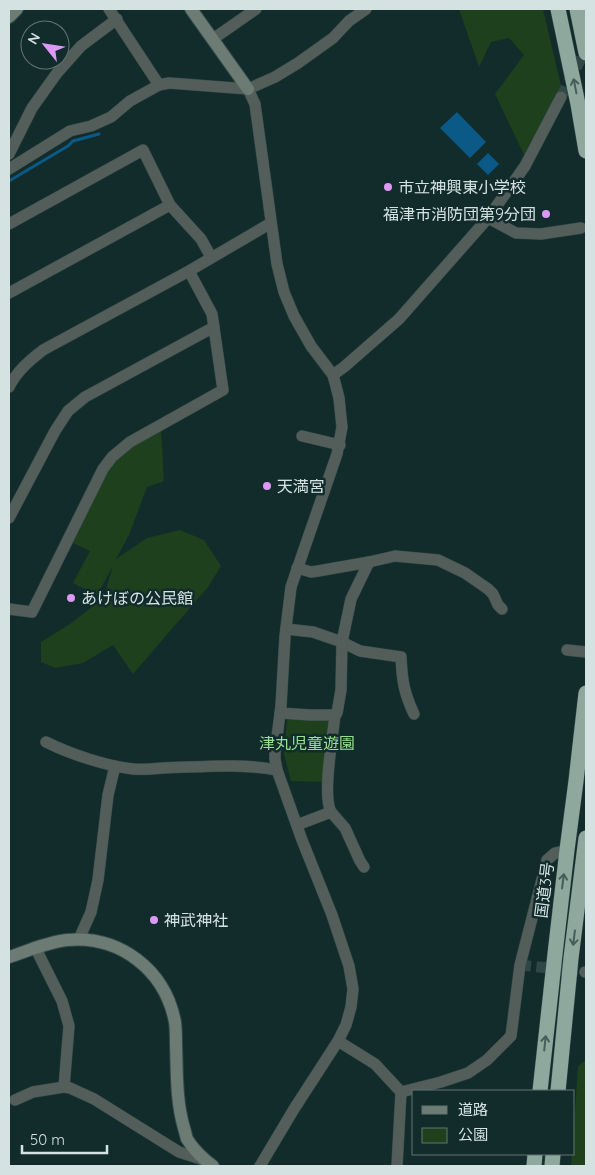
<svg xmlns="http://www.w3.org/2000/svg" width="595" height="1175" font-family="Quicksand,'Noto Sans JP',sans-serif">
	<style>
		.green { fill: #1e401c }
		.water { fill: #0a5986 }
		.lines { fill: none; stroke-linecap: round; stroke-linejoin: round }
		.stream { stroke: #0a5986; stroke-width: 3 }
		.street-tunnel { stroke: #2f4746; stroke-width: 11; stroke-dasharray: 11 5.5; stroke-linecap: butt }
		.street-casing { stroke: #314948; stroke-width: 12 }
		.secondary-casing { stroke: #314948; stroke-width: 14 }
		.highway-casing { stroke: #314948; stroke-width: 16 }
		.street { stroke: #535d59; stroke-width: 11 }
		.secondary { stroke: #6c7c75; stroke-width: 12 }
		.highway { stroke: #8fa89e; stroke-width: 15 }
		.oneway { stroke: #445e59 }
		.poi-dot { fill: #db99f5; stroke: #122c2b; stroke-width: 2 }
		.labels { text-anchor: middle; stroke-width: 5; stroke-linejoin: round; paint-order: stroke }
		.poi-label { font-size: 16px; fill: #d4e3e2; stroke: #122c2b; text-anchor: start }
		.park-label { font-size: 16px; fill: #94df90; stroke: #122c2b }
		.street-label { font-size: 16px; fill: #d4e3e2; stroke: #122c2b }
	</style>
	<rect width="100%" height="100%" fill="#122c2b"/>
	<g class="green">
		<polygon points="459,9 543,9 561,86 524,155 495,94 524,55 509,38 491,42 479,67"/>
		<polygon points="161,430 164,481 147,487 129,535 116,559 147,538 180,530 204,540 221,566 208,587 133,674 113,645 83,663 55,668 41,662 41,642 70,624 93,606 105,593 113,566 97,595 73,583 90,551 73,543 102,480 112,464 134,445"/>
		<polygon points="292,717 332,718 325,782 291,781 284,754 287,721"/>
		<polygon points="586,1060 586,1166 571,1166 572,1154 574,1154 574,1125 578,1066"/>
	</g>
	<g class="water">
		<polygon points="457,112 486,142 470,158 440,128"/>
		<polygon points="488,153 499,164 488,175 477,164"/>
	</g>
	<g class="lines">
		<polyline class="stream" points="9,181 68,146 73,141 99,134"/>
		<g class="street-tunnel">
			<polyline points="561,97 586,49"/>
			<polyline points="520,965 578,971"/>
		</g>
		<defs>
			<g id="street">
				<polyline points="109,9 159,85 169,83 248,89 275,77 298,63 333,38 349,21 366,9"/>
				<polyline points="213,39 256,9"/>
				<polyline points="248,89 255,104 277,264 284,292 294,316 311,346 333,375 339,398 342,427 337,454 291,587 285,636 281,706 275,752 275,759 277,770 302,840 332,915 349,966 353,989 351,1007 346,1025 338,1041 294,1109 260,1166"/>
				<polyline points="9,154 32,108 57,73 81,46 117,19"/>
				<polyline points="9,169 70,131 91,126 111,117 130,101 159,85"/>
				<polyline points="170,205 201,239 211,257"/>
				<polyline points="488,218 516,233 541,234 581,228"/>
				<polyline points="9,224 143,150 170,205 9,293"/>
				<polyline points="333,375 344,367 399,319 488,218 525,166 561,97"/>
				<path d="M9,387C17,371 29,361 43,350L189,271L271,223"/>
				<polyline points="302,436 340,445"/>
				<polyline points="9,518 55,431 68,411 85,397 214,327"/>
				<polyline points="297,568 311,572 318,571 369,562 395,556 438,560 465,573 488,589 493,594 498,605 502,609"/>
				<polyline points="9,609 32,612 103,469 112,457 130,442 223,390 212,314 189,271"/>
				<path d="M286,629L313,632L342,642L360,651L401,657C402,680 404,693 414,714"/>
				<polyline points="567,650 586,652"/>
				<polyline points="280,713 310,715 335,715 337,713 341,690 342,642 351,599 369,562"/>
				<path d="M46,742C70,754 106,766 133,769C143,770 153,769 163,768C201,767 240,763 277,770"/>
				<path d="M331,812C322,795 333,736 335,715"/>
				<polyline points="297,825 331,812 345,828 360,861 364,867"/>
				<polyline points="79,939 91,912 98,880 108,795 115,766"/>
				<polyline points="35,947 62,1001 69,1026 64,1087"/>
				<polyline points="585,972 586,972"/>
				<polyline points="338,1041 375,1064 401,1092 397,1166"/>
				<polyline points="401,1092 441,1082 468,1073 487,1060 511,1036 520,965 547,860 555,853 567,850"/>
				<polyline points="15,1100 33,1092 64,1087 70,1088 94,1099 179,1152 204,1160"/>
			</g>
			<g id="secondary">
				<polyline points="191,9 248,89"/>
				<polyline points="9,17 17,9"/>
				<path d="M9,957C28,951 47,942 67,940C120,935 165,970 175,1022C176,1029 176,1037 176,1044C177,1072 176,1101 184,1128C185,1131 186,1136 187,1139C193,1149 204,1160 213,1166"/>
			</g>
			<g id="highway">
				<polyline points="558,9 578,104 586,151"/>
				<polyline points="577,9 586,53"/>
				<polyline points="540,1091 555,954 567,850 576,781 586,693"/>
				<polyline points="558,1091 571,958 586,838"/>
				<polyline points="534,1166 535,1154"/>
				<polyline points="552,1166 553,1154"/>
			</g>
		</defs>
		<use href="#street" class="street-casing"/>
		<use href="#secondary" class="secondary-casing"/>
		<use href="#highway" class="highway-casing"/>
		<use href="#street" class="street"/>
		<use href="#secondary" class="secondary"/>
		<use href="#highway" class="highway"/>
	</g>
	<defs><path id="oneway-shaft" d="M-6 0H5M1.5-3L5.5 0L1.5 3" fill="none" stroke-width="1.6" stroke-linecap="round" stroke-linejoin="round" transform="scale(1.25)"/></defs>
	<g class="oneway">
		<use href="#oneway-shaft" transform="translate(575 86) rotate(-101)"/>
		<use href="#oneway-shaft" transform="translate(563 881) rotate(-83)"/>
		<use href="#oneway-shaft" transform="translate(574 938) rotate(97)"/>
		<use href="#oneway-shaft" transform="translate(545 1043) rotate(-84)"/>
	</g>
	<g class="poi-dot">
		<circle cx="388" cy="187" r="5"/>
		<circle cx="546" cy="214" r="5"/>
		<circle cx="267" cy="486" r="5"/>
		<circle cx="71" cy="598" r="5"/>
		<circle cx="154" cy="920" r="5"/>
	</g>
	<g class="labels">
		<g class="poi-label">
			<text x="398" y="193">市立神興東小学校</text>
			<text x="536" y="220" text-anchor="end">福津市消防団第9分団</text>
			<text x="277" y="492">天満宮</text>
			<text x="81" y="604">あけぼの公民館</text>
			<text x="164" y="926">神武神社</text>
		</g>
		<g class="park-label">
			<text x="307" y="749">津丸児童遊園</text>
		</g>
		<g class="street-label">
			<text transform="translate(544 890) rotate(-83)" y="6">国道3号</text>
		</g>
	</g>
	<rect width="595" height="1175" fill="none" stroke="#d4e3e2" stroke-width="20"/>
	<rect x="412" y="1090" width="162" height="65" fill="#122c2b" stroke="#607574"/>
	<rect x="422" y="1106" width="25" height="8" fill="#6c7c75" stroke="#607574"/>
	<text x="458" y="1115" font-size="15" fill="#d4e3e2">道路</text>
	<rect x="422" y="1128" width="25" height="15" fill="#1e401c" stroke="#607574"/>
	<text x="458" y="1140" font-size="15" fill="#d4e3e2">公園</text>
	<g transform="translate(45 45) rotate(300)"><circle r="24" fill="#122c2b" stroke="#607574"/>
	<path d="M0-4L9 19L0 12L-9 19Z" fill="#db99f5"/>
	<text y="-8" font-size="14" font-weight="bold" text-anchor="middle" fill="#d4e3e2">N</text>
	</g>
	<path d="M22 1145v8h85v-8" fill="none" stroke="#d4e3e2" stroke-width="2.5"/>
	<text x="30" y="1145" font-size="15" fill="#d4e3e2" stroke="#122c2b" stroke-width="4" paint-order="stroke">50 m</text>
</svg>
